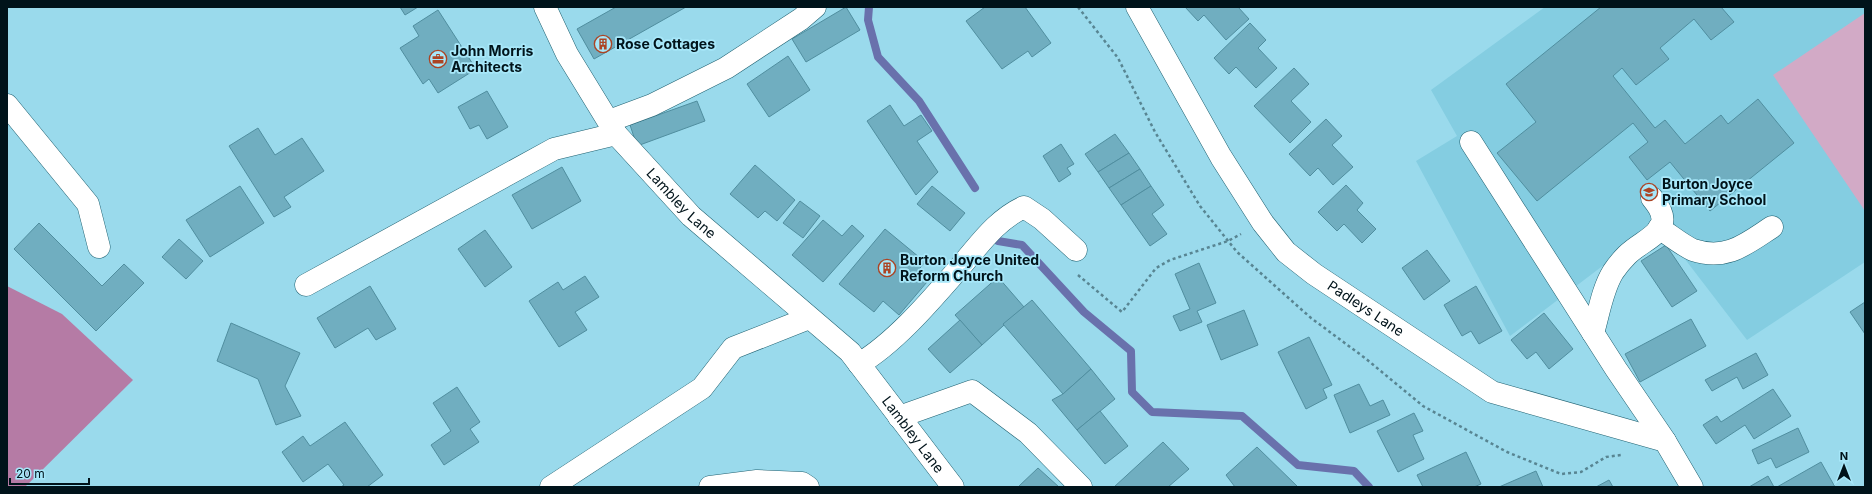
<svg xmlns="http://www.w3.org/2000/svg" width="1872" height="494" font-family="Inter,sans-serif">
	<style>
		.built { fill: #84cde1 }
		.green { fill: #d2aac6 }
		.forest { fill: #b57ba5 }
		.lines { fill: none; stroke-linecap: round; stroke-linejoin: round }
		.stream { stroke: #6971ac; stroke-width: 8 }
		.building { fill: #70aec0; stroke: #508e9f }
		.minor-casing { stroke: #206171; stroke-width: 23 }
		.path { stroke: #588592; stroke-width: 2.5; stroke-dasharray: 3 3; stroke-linecap: butt }
		.minor { stroke: #fff; stroke-width: 22 }
		.labels { text-anchor: middle; stroke-width: 3.5; stroke-linejoin: round; paint-order: stroke }
		.poi-label { font-size: 14px; font-weight: bold; fill: #00131a; stroke: #a7e7f9; text-anchor: start }
		.street-label { font-size: 14px; fill: #00131a; stroke: #a7e7f9 }
	</style>
	<rect width="100%" height="100%" fill="#9adaec"/>
	<polygon class="built" points="1545,7 1865,7 1865,262 1747,340 1658,224 1510,336 1416,161 1457,136 1431,90"/>
	<polygon class="green" points="1865,13 1865,211 1773,75"/>
	<polygon class="forest" points="7,286 62,314 133,380 25,487 7,487"/>
	<g class="lines">
		<g class="stream">
			<polyline points="869,7 868,20 878,57 919,101 975,188"/>
			<polyline points="998,241 1022,245 1084,312 1131,351 1132,392 1152,412 1242,416 1298,465 1354,471 1369,487"/>
		</g>
	</g>
	<g class="building">
		<polygon points="400,7 418,7 405,15"/>
		<polygon points="616,7 686,7 594,59 577,29"/>
		<polygon points="846,7 860,30 806,62 792,39"/>
		<polygon points="985,7 1025,7 1051,43 1032,57 1028,51 1002,69 966,21"/>
		<polygon points="1185,7 1238,7 1249,19 1226,40 1204,15 1198,21"/>
		<polygon points="1601,7 1721,7 1734,22 1711,40 1694,19 1660,48 1669,59 1636,85 1622,68 1613,76 1655,128 1665,120 1685,144 1721,115 1728,124 1758,99 1794,143 1710,211 1670,162 1647,180 1629,157 1648,142 1633,123 1537,201 1497,153 1536,122 1506,84"/>
		<polygon points="438,10 476,69 438,93 429,79 423,84 400,48 419,36 413,26"/>
		<polygon points="1250,23 1266,40 1258,48 1277,68 1256,88 1236,67 1229,74 1214,58"/>
		<polygon points="788,56 810,90 769,117 747,84"/>
		<polygon points="1294,68 1309,84 1291,101 1311,122 1290,143 1254,106"/>
		<polygon points="487,91 508,127 487,139 479,125 470,129 458,107"/>
		<polygon points="697,101 705,121 637,146 630,125"/>
		<polygon points="890,105 904,126 921,115 932,131 917,141 938,172 916,195 867,121"/>
		<polygon points="1326,119 1342,136 1332,145 1353,167 1333,185 1318,168 1310,176 1289,154"/>
		<polygon points="258,128 275,155 302,138 324,171 284,197 291,207 274,217 229,146"/>
		<polygon points="1115,134 1129,153 1098,172 1085,154"/>
		<polygon points="1061,144 1074,164 1067,168 1071,174 1059,182 1043,156"/>
		<polygon points="1129,153 1140,169 1109,188 1098,172"/>
		<polygon points="755,165 795,200 777,221 765,211 758,218 730,194"/>
		<polygon points="562,167 581,201 532,229 512,195"/>
		<polygon points="1140,169 1151,186 1121,205 1109,188"/>
		<polygon points="1346,185 1363,203 1357,210 1376,229 1362,243 1344,224 1337,231 1318,212"/>
		<polygon points="240,186 264,223 210,257 186,220"/>
		<polygon points="932,186 965,213 950,231 917,204"/>
		<polygon points="1151,186 1164,205 1152,214 1167,234 1150,246 1121,205"/>
		<polygon points="800,201 820,216 803,238 783,223"/>
		<polygon points="823,220 842,236 852,225 864,236 823,282 792,255"/>
		<polygon points="39,223 102,286 124,264 144,283 96,331 14,249"/>
		<polygon points="885,229 925,262 916,273 927,282 899,315 883,301 874,312 839,284"/>
		<polygon points="485,230 512,267 485,287 458,249"/>
		<polygon points="179,239 203,261 186,279 162,257"/>
		<polygon points="1666,245 1697,291 1672,307 1641,261"/>
		<polygon points="1427,250 1450,281 1424,300 1402,268"/>
		<polygon points="1199,263 1216,303 1197,311 1202,322 1180,331 1173,316 1190,309 1175,274"/>
		<polygon points="585,276 599,297 575,312 587,330 559,347 529,301 558,282 563,290"/>
		<polygon points="998,277 1024,307 982,345 955,315"/>
		<polygon points="370,286 396,329 376,340 368,328 335,348 317,318"/>
		<polygon points="1476,286 1502,331 1479,344 1471,331 1462,336 1444,305"/>
		<polygon points="1032,300 1091,369 1063,394 1003,324"/>
		<polygon points="1865,302 1865,334 1850,312"/>
		<polygon points="1244,310 1258,345 1221,360 1207,325"/>
		<polygon points="1544,313 1573,349 1549,369 1536,352 1527,359 1511,340"/>
		<polygon points="1691,319 1706,346 1640,382 1625,354"/>
		<polygon points="960,320 982,345 950,373 928,349"/>
		<polygon points="231,323 300,353 285,386 301,416 276,425 258,379 217,361"/>
		<polygon points="1309,337 1332,385 1323,389 1327,398 1306,409 1278,352"/>
		<polygon points="1756,353 1768,375 1743,389 1737,377 1712,391 1705,380"/>
		<polygon points="1091,369 1115,399 1077,430 1052,400 1063,394"/>
		<polygon points="1359,384 1370,406 1383,400 1390,415 1350,433 1334,395"/>
		<polygon points="457,387 480,422 470,429 479,442 444,465 431,445 451,431 433,403"/>
		<polygon points="1773,389 1791,416 1754,439 1745,425 1716,444 1703,425 1717,416 1721,422"/>
		<polygon points="1100,411 1128,446 1105,464 1077,430"/>
		<polygon points="1414,413 1423,431 1413,435 1424,459 1398,472 1377,431"/>
		<polygon points="345,422 383,475 367,487 341,487 344,485 328,464 303,482 282,452 303,436 310,446"/>
		<polygon points="1798,428 1809,452 1776,468 1771,458 1758,464 1752,450"/>
		<polygon points="1163,442 1189,469 1168,487 1114,487"/>
		<polygon points="1257,447 1298,487 1235,487 1226,475"/>
		<polygon points="1466,452 1481,484 1474,487 1423,487 1417,475"/>
		<polygon points="1821,462 1835,487 1777,487"/>
		<polygon points="1038,468 1059,487 1018,487"/>
		<polygon points="1536,471 1543,487 1499,487"/>
		<polygon points="1768,476 1774,487 1749,487"/>
		<polygon points="1609,480 1613,487 1596,487"/>
	</g>
	<g class="lines">
		<defs>
			<g id="minor">
				<path id="s1" d="M545,7L567,54L616,134L691,216L850,352L953,487"/>
				<path id="s2" d="M1137,7L1221,157L1263,223L1286,252L1314,274L1492,392L1665,441L1692,487"/>
				<polyline points="7,105 88,204 99,247"/>
				<polyline points="609,121 652,105 726,68 801,19 815,7"/>
				<polyline points="1471,142 1616,369 1665,441"/>
				<path d="M1659,228C1670,235 1682,245 1693,250C1727,261 1746,244 1772,227"/>
				<polyline points="306,285 554,149 616,134"/>
				<path d="M1593,333C1599,313 1602,290 1613,272C1617,266 1622,260 1627,255C1645,237 1680,231 1652,198"/>
				<path d="M859,364C896,342 932,299 960,267C980,244 996,220 1024,207L1042,219L1076,250"/>
				<polyline points="899,417 972,391 1028,433 1081,487"/>
				<polyline points="551,487 702,388 733,348 809,318"/>
				<polyline points="710,487 757,481 802,483 808,487"/>
			</g>
		</defs>
		<use href="#minor" class="minor-casing"/>
		<g class="path">
			<polyline points="1078,7 1118,58 1155,132 1200,206 1237,252 1311,318 1365,358 1423,406 1507,452 1561,474 1581,472 1606,457 1621,455"/>
			<polyline points="1078,275 1122,312 1156,268 1170,260 1228,241 1241,234"/>
		</g>
		<use href="#minor" class="minor"/>
	</g>
	<defs>
		<symbol id="building-ring" viewBox="-11 -11 22 22"><circle r="9.5" fill="#a7e7f9" stroke="#ac4424" stroke-width="1.5"/><path d="M-4-6H4V6H1V3H-1V6H-4ZM-2.5-4.3h1.7v1.8h-1.7ZM.8-4.3h1.7v1.8H.8ZM-2.5-1h1.7V.8h-1.7ZM.8-1h1.7V.8H.8Z" fill="#ac4424"/></symbol>
		<symbol id="office-ring" viewBox="-11 -11 22 22"><circle r="9.5" fill="#a7e7f9" stroke="#ac4424" stroke-width="1.5"/><path d="M-6-3h4V-5.5h4V-3h4V5H-6ZM-1-4.5V-3h2v-1.5ZM-6 0V1H6V0Z" fill="#ac4424"/></symbol>
		<symbol id="school-ring" viewBox="-11 -11 22 22"><circle r="9.5" fill="#a7e7f9" stroke="#ac4424" stroke-width="1.5"/><path d="M0-5L7-2L0 1L-7-2ZM-4 1L0 2.5L4 1V4Q0 6-4 4Z" fill="#ac4424"/></symbol>
	</defs>
	<g fill-rule="evenodd">
		<use href="#building-ring" x="593" y="34" width="20" height="20"/>
		<use href="#office-ring" x="428" y="49" width="20" height="20"/>
		<use href="#school-ring" x="1639" y="182" width="20" height="20"/>
		<use href="#building-ring" x="877" y="258" width="20" height="20"/>
	</g>
	<g class="labels">
		<g class="poi-label">
			<text x="616" y="49">Rose Cottages</text>
			<text x="451" y="56">John Morris<tspan x="451" dy="16">Architects</tspan></text>
			<text x="1662" y="189">Burton Joyce<tspan x="1662" dy="16">Primary School</tspan></text>
			<text x="900" y="265">Burton Joyce United<tspan x="900" dy="16">Reform Church</tspan></text>
		</g>
		<g class="street-label">
			<text dy="5" stroke="none"><textPath href="#s1" startOffset="241">Lambley Lane</textPath></text>
			<text dy="5" stroke="none"><textPath href="#s2" startOffset="385">Padleys Lane</textPath></text>
			<text dy="5" stroke="none"><textPath href="#s1" startOffset="570">Lambley Lane</textPath></text>
		</g>
	</g>
	<rect width="1872" height="494" fill="none" stroke="#00131a" stroke-width="16"/>
	<g transform="translate(1844 466)" stroke="#a7e7f9" stroke-width="3" paint-order="stroke">
	<path d="M0-3L7 15L0 10L-7 15Z" fill="#00131a"/>
	<text y="-6" font-size="11" font-weight="bold" text-anchor="middle" fill="#00131a">N</text>
	</g>
	<path d="M10 478v6h79v-6" fill="none" stroke="#00131a" stroke-width="2"/>
	<text x="16" y="478" font-size="12" fill="#00131a" stroke="#a7e7f9" stroke-width="3" paint-order="stroke">20 m</text>
</svg>
